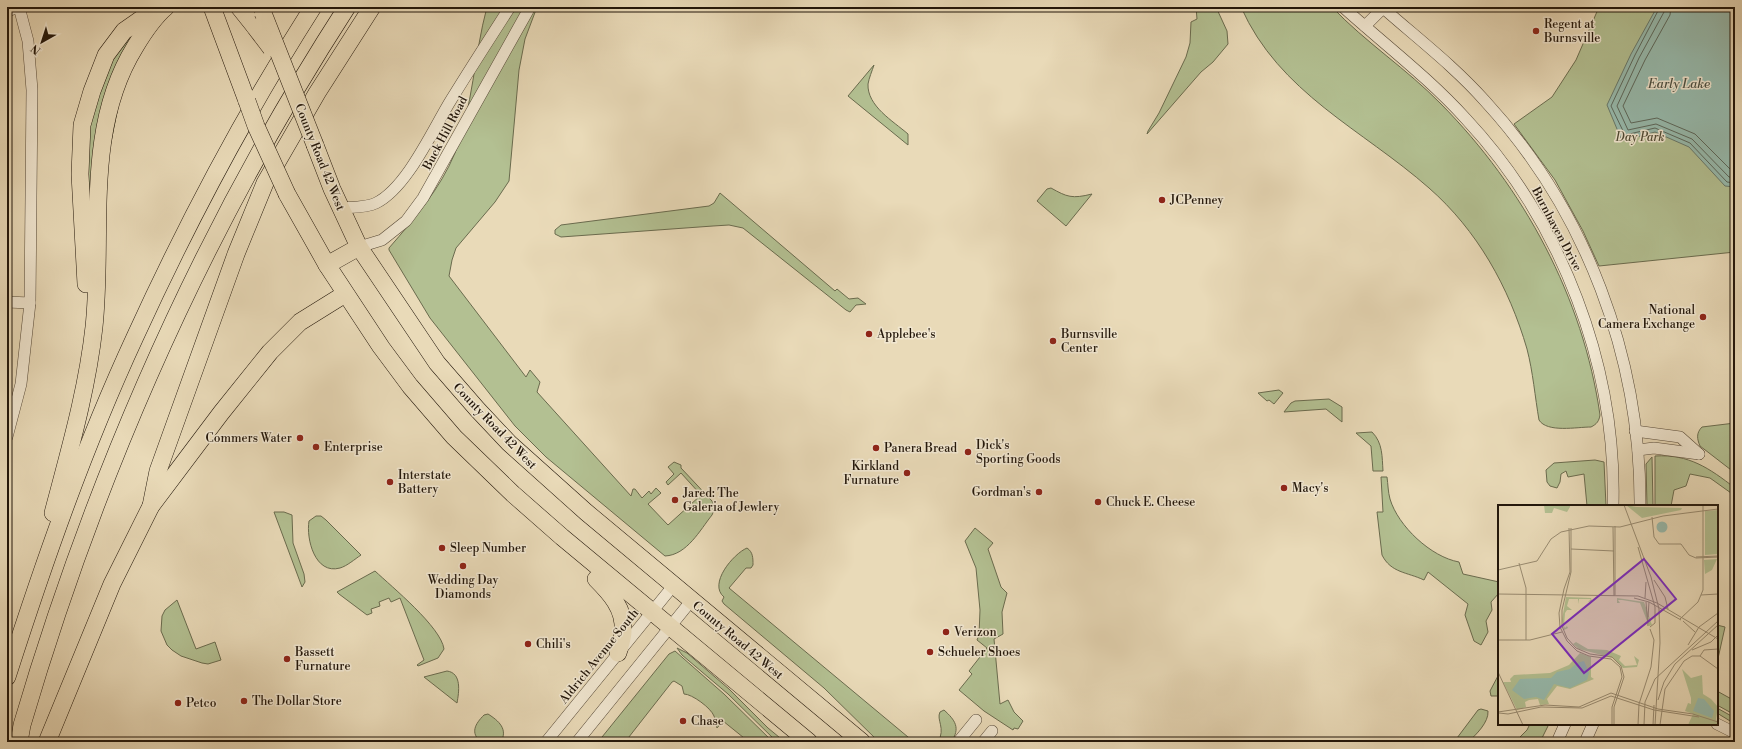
<svg xmlns="http://www.w3.org/2000/svg" width="1742" height="749" font-family="'Libre Bodoni',serif">
	<style>
		.green { fill: #b3c092; stroke: #6a6b4e }
		.water { fill: #97bbae; stroke: #68796c }
		.lines { fill: none; stroke-linecap: round; stroke-linejoin: round }
		.shore { stroke: #5c685c; stroke-width: 1 }
		.minor-casing { stroke: #544736; stroke-width: 12 }
		.highway-casing { stroke: #22160a; stroke-width: 18 }
		.minor { stroke: #f1e7d1; stroke-width: 11 }
		.highway { stroke: #e9dab8; stroke-width: 17 }
		.highway-bridge-casing { stroke: #22160a; stroke-width: 18; stroke-linecap: butt }
		.highway-bridge { stroke: #e9dab8; stroke-width: 17 }
		.poi-dot { fill: #8f2418; stroke: #f1e7d1; stroke-width: 1.5 }
		.labels { text-anchor: middle; stroke-width: 3; stroke-linejoin: round; paint-order: stroke }
		.poi-label { font-size: 12px; fill: #22160a; stroke: #f1e7d1; text-anchor: start }
		.street-label { font-size: 12px; fill: #22160a; stroke: #f1e7d1 }
		.park-label { font-size: 12px; font-style: italic; fill: #4e4933; stroke: #f1e7d1 }
		.water-label { font-size: 13px; font-style: italic; fill: #4b5043; stroke: #f1e7d1 }
		.inset-road { fill: none; stroke: #998c72; stroke-width: 1 }
		.view { fill: #7b2cbf; fill-opacity: 0.15; stroke: #7b2cbf; stroke-width: 2 }
		.inset-edge { fill: none; stroke: #22160a; stroke-width: 2 }
	</style>
	<rect width="100%" height="100%" fill="#e9dab8"/>
	<filter id="stains"><feTurbulence type="fractalNoise" baseFrequency=".005" numOctaves="4"/><feColorMatrix values="0 0 0 0 .2 0 0 0 0 .09 0 0 0 0 .02 0 0 0 .5 -.17"/></filter>
	<radialGradient id="worn" r=".72"><stop offset=".6" stop-color="#630" stop-opacity="0"/><stop offset="1" stop-color="#630" stop-opacity=".3"/></radialGradient>
	<g class="green">
		<path d="M487,7H537L525,39L519,70L509,181L495,202L456,248L452,260L449,276L526,377L530,370L540,382L537,392L631,496L633,489H635L642,498L649,491L651,494L656,488L661,493L648,504L668,525L701,495L681,473L668,485L666,482L674,474L668,467L674,462L681,465V468L712,501L715,508L712,515C700,530 687,555 665,556L546,457L515,426L430,318L389,250V248C415,218 440,189 455,153C473,107 474,55 487,7Z"/>
		<polygon points="1196,7 1216,7 1227,31 1228,44 1213,62 1201,72 1147,134 1148,131 1159,113 1186,57 1190,43 1191,22 1197,19"/>
		<path d="M1241,7H1332C1365,42 1407,69 1441,104C1524,188 1583,297 1600,415C1599,421 1597,424 1591,427C1577,427 1547,433 1539,420C1535,397 1533,372 1527,349C1509,287 1477,230 1429,188C1362,129 1279,93 1241,7Z"/>
		<polygon points="1599,7 1735,7 1735,252 1599,266 1583,231 1555,180 1514,124 1552,97 1576,60"/>
		<polygon points="128,35 132,37 93,232 85,184 86,139 104,71"/>
		<path d="M874,65C872,71 869,78 868,84C867,106 893,121 908,134V145L848,96Z"/>
		<path d="M1051,188C1067,197 1072,199 1092,194L1066,226L1037,201L1047,189Z"/>
		<polygon points="720,193 835,291 837,289 849,299 858,298 866,304 856,305 850,312 846,310 743,228 729,225 713,226 561,237 555,234 555,230 561,225 709,206 714,203"/>
		<polygon points="1279,390 1283,393 1274,404 1269,400 1267,401 1258,393"/>
		<polygon points="1329,399 1342,407 1342,422 1326,409 1284,412 1291,403 1295,401"/>
		<path d="M1735,423V473L1700,446C1697,439 1696,433 1702,427Z"/>
		<path d="M1372,432C1383,443 1382,457 1383,471H1373L1371,446L1356,433Z"/>
		<path d="M1655,456C1689,454 1709,468 1735,488L1731,493L1710,478L1690,474L1686,486L1674,490L1671,506H1655Z"/>
		<polygon points="1652,457 1653,506 1647,506 1646,464"/>
		<polygon points="1595,460 1604,462 1606,506 1587,506 1584,474 1568,477 1566,471 1561,474 1560,482 1557,488 1550,486 1547,482 1546,470 1554,463"/>
		<path d="M1381,477H1387C1388,484 1388,492 1390,499C1398,526 1431,557 1459,562L1463,574L1499,582V593L1491,602L1492,610L1486,621L1488,632L1481,645L1474,641L1465,615L1468,604L1428,572L1424,580C1407,572 1391,573 1382,555L1377,512H1383Z"/>
		<polygon points="274,512 284,512 292,515 293,543 304,574 305,582 302,587"/>
		<path d="M316,516H321L326,520L361,555C355,559 347,566 340,568C315,575 306,539 309,521Z"/>
		<polygon points="975,528 993,543 988,549 1001,587 1007,593 1002,612 1003,634 994,639 1000,704 1008,700 1014,712 1023,721 1018,729 1014,728 1013,730 984,711 959,690 972,674 969,671 987,648 977,640 979,635 980,610 976,568 965,541"/>
		<path d="M747,548C753,552 753,558 753,565L751,568H746L729,588L914,742H879L824,688L724,604L722,601L724,597C708,584 733,554 747,548Z"/>
		<path d="M375,571C392,587 441,627 444,649L438,658L418,666L417,665L424,660L400,598L391,602L389,598L379,602L380,606L371,609L372,613L367,615L339,594L337,592Z"/>
		<polygon points="177,600 196,649 215,642 221,660 208,664 202,663 181,656 172,650 167,645 161,631 162,616 165,610"/>
		<polygon points="1717,625 1725,627 1717,663"/>
		<polygon points="677,648 687,653 729,689 768,728 785,742 777,742 728,694 682,655"/>
		<path d="M675,651L724,694L773,742H749L723,721L717,728C715,724 716,720 714,716C711,708 692,694 684,694L682,686L674,681L672,682L625,742H598L669,654Z"/>
		<path d="M447,671C462,673 459,692 457,703L424,677Z"/>
		<polygon points="1499,674 1499,694 1498,696 1491,696 1490,691"/>
		<polygon points="1717,691 1735,701 1735,715 1717,705"/>
		<polygon points="1717,708 1735,718 1735,724 1717,713"/>
		<path d="M1481,709L1488,711C1489,722 1476,735 1468,742H1454L1478,710Z"/>
		<path d="M944,710C955,720 961,728 951,742H938C946,728 936,720 940,712Z"/>
		<path d="M488,714C499,721 508,729 501,742H481C470,733 475,724 484,715Z"/>
		<polygon points="1530,724 1549,724 1540,742 1515,742 1527,730"/>
	</g>
	<polygon class="water" points="1657,7 1735,7 1735,187 1725,186 1689,147 1655,132 1622,141 1607,105 1631,54"/>
	<g class="lines">
		<g class="shore">
			<polyline points="1660,7 1635,55 1611,106 1625,135 1655,128 1690,143 1727,182 1735,183"/>
			<polyline points="1665,7 1664,12 1639,58 1617,106 1628,130 1656,124 1692,139 1729,177 1735,178"/>
			<polyline points="1671,7 1670,15 1645,60 1623,106 1631,123 1657,118 1695,134 1732,171 1735,172"/>
		</g>
		<defs>
			<g id="minor">
				<path d="M1343,7C1384,44 1429,78 1466,119C1562,222 1617,366 1613,506"/>
				<path d="M1382,7C1417,38 1454,66 1485,101C1586,211 1641,357 1640,506"/>
				<polyline points="7,11 19,7"/>
				<polyline points="1365,26 1384,7"/>
				<path d="M340,208C352,207 366,208 376,203C407,188 433,129 451,100C470,69 490,38 510,7"/>
				<polyline points="359,247 382,240 406,221 423,198 530,7"/>
				<polyline points="7,302 30,303"/>
				<polyline points="1635,431 1680,437 1699,454"/>
				<polyline points="7,437 21,384 30,303 32,90 28,41 19,7"/>
				<polyline points="1638,450 1654,448 1699,454"/>
				<polyline points="1717,724 1735,733"/>
				<polyline points="546,742 673,586"/>
				<polyline points="577,742 691,601"/>
				<polyline points="958,742 976,720"/>
				<polyline points="983,742 992,731"/>
				<polyline points="1557,742 1565,724"/>
				<polyline points="1585,742 1593,724"/>
			</g>
			<g id="highway">
				<polyline points="212,7 247,101"/>
				<polyline points="239,7 255,27"/>
				<polyline points="315,145 332,189 359,247 437,363 477,409 509,443 586,512 862,742"/>
				<polyline points="287,194 327,265 381,347 410,386 454,437 513,494 562,537 809,742"/>
				<polyline points="327,265 359,247"/>
				<polyline points="86,284 80,174 82,125 92,91 106,55 124,31 157,8"/>
				<polyline points="151,506 158,471 236,254 265,183 317,93 372,7"/>
				<path d="M53,513C69,452 87,391 94,327C104,234 83,131 135,47C144,32 153,18 166,7"/>
				<path d="M596,579C610,593 625,609 623,631C623,638 620,646 618,653"/>
				<path d="M7,677C44,562 84,447 135,337C187,223 246,112 313,7"/>
				<path d="M19,742L22,725C96,473 204,228 347,7"/>
				<polyline points="47,742 112,584 151,506 221,413 270,352 300,322 345,294"/>
			</g>
		</defs>
		<use href="#minor" class="minor-casing"/>
		<use href="#highway" class="highway-casing"/>
		<use href="#minor" class="minor"/>
		<use href="#highway" class="highway"/>
		<defs>
			<g id="highway-bridge">
				<polyline points="263,13 315,145"/>
				<polyline points="255,27 271,48"/>
				<polyline points="247,101 256,126 287,194"/>
			</g>
		</defs>
		<use href="#highway-bridge" class="highway-bridge-casing"/>
		<use href="#highway-bridge" class="highway-bridge"/>
	</g>
	<g class="poi-dot">
		<circle cx="1536" cy="31" r="4"/>
		<circle cx="1162" cy="200" r="4"/>
		<circle cx="1703" cy="317" r="4"/>
		<circle cx="869" cy="334" r="4"/>
		<circle cx="1053" cy="341" r="4"/>
		<circle cx="300" cy="438" r="4"/>
		<circle cx="316" cy="447" r="4"/>
		<circle cx="876" cy="448" r="4"/>
		<circle cx="968" cy="452" r="4"/>
		<circle cx="907" cy="473" r="4"/>
		<circle cx="390" cy="482" r="4"/>
		<circle cx="1284" cy="488" r="4"/>
		<circle cx="1039" cy="492" r="4"/>
		<circle cx="675" cy="500" r="4"/>
		<circle cx="1098" cy="502" r="4"/>
		<circle cx="442" cy="548" r="4"/>
		<circle cx="463" cy="566" r="4"/>
		<circle cx="946" cy="632" r="4"/>
		<circle cx="528" cy="644" r="4"/>
		<circle cx="930" cy="652" r="4"/>
		<circle cx="287" cy="659" r="4"/>
		<circle cx="244" cy="701" r="4"/>
		<circle cx="178" cy="703" r="4"/>
		<circle cx="683" cy="721" r="4"/>
	</g>
	<g class="labels">
		<g class="poi-label">
			<text x="1544" y="28">Regent at<tspan x="1544" dy="14">Burnsville</tspan></text>
			<text x="1170" y="204">JCPenney</text>
			<text x="1695" y="314" text-anchor="end">National<tspan x="1695" dy="14">Camera Exchange</tspan></text>
			<text x="877" y="338">Applebee's</text>
			<text x="1061" y="338">Burnsville<tspan x="1061" dy="14">Center</tspan></text>
			<text x="292" y="442" text-anchor="end">Commers Water</text>
			<text x="976" y="449">Dick's<tspan x="976" dy="14">Sporting Goods</tspan></text>
			<text x="324" y="451">Enterprise</text>
			<text x="884" y="452">Panera Bread</text>
			<text x="899" y="470" text-anchor="end">Kirkland<tspan x="899" dy="14">Furnature</tspan></text>
			<text x="398" y="479">Interstate<tspan x="398" dy="14">Battery</tspan></text>
			<text x="1292" y="492">Macy's</text>
			<text x="1031" y="496" text-anchor="end">Gordman's</text>
			<text x="683" y="497">Jared: The<tspan x="683" dy="14">Galeria of Jewlery</tspan></text>
			<text x="1106" y="506">Chuck E. Cheese</text>
			<text x="450" y="552">Sleep Number</text>
			<text x="463" y="584" text-anchor="middle">Wedding Day<tspan x="463" dy="14">Diamonds</tspan></text>
			<text x="954" y="636">Verizon</text>
			<text x="536" y="648">Chili's</text>
			<text x="295" y="656">Bassett<tspan x="295" dy="14">Furnature</tspan></text>
			<text x="938" y="656">Schueler Shoes</text>
			<text x="252" y="705">The Dollar Store</text>
			<text x="186" y="707">Petco</text>
			<text x="691" y="725">Chase</text>
		</g>
		<g class="street-label">
			<text transform="translate(445 133) rotate(-62)" y="4">Buck Hill Road</text>
			<text transform="translate(320 157) rotate(68)" y="4">County Road 42 West</text>
			<text transform="translate(1557 229) rotate(62)" y="4">Burnhaven Drive</text>
			<text transform="translate(495 426) rotate(46)" y="4">County Road 42 West</text>
			<text transform="translate(738 640) rotate(40)" y="4">County Road 42 West</text>
			<text transform="translate(599 656) rotate(-51)" y="4">Aldrich Avenue South</text>
		</g>
		<g class="park-label">
			<text x="1640" y="141">Day Park</text>
		</g>
		<g class="water-label">
			<text x="1679" y="88">Early Lake</text>
		</g>
	</g>
	<g transform="translate(1498 505)">
		<rect width="220" height="220" fill="#e9dab8"/>
		<path d="M46,0H72V2L69,7L56,3L54,8H47ZM128,0L138,2L184,3L183,5L144,13ZM220,5V49L207,50V6ZM219,54L214,65L207,69L206,55ZM68,92L93,93L94,96L90,97L93,94H81V99L80,94H71L69,101L74,105H69L67,108L66,121L67,123L69,121L70,123L66,125L64,115ZM119,93L146,97L154,120L151,121L142,98L124,95H120L122,98H119ZM78,137L90,144L109,145L123,151L121,155L127,161L139,160L136,151L141,155L139,162L125,163L115,153L81,144L75,139ZM82,148L93,152V172L96,174L72,184L59,181L49,194L51,199L42,200L40,194L31,195L27,197L28,202L19,205L5,177H13L12,174L16,170L52,168L71,160ZM184,164L193,173L204,170L205,189L213,194L220,202L218,214L220,220H190L195,209L187,206L190,198L193,199V193Z" fill="#b3c092"/>
		<path d="M158.5 22a5.5 5.5 0 1 1 11 0a5.5 5.5 0 1 1-11 0ZM86,156L91,168L89,175L72,183L56,179L46,195L38,192L26,194L14,185L22,174L53,173L59,167L72,164L79,158ZM200,193L206,194L216,206L214,213L195,206Z" fill="#97bbae"/>
		<path class="inset-road" d="M126,0L153,72L161,104L162,138L157,220M154,12L156,32L161,39H183L191,50L198,53L220,52M117,21V90M115,22L116,91M71,23L72,67L66,84L61,108L62,122L69,136L79,146L91,151L113,154L122,162L124,172L114,202V220M73,23V67L64,105V121L69,133L78,143L92,149L114,152L123,161L126,172L116,202V220M140,42L157,102V118L152,122M73,44L116,46M198,52L220,51M21,58L28,83V135M0,65L39,56L53,34L63,27L91,21L122,22L165,11L220,4M156,75L167,92L170,104M0,89L140,91L159,98L220,134M203,90L220,89M136,93L151,97L183,115M147,93L148,77M148,97L150,121M150,112L151,97M182,114L200,97L205,85V0M185,116L197,127M0,135H32L64,127M190,140L201,122L220,108M194,145L213,137L220,130M202,151L206,145L220,144M0,167L25,220M160,195L166,177L177,159L220,120M0,207L47,200L81,202L113,188L160,204L195,209L220,217M1,208L10,209L43,202L84,203L113,191L156,205L201,212M140,220L141,199L153,162L156,135L152,124M146,220L147,197L157,174L220,116M155,220L156,200M162,220L167,184L186,156L194,151H202L220,164"/>
		<path class="view" d="M146,54L178,94L86,168L54,129Z"/>
		<rect width="220" height="220" class="inset-edge"/>
	</g>
	<rect width="1742" height="749" fill="none" stroke="#e9dab8" stroke-width="24"/>
	<rect x="8" y="8" width="1726" height="733" fill="none" stroke="#22160a" stroke-width="2"/>
	<rect x="12" y="12" width="1718" height="725" fill="none" stroke="#22160a"/>
	<g transform="translate(42 42) rotate(219)" stroke="#f1e7d1" stroke-width="3" paint-order="stroke">
	<path d="M0-3L7 15L0 10L-7 15Z" fill="#22160a"/>
	<text y="-6" font-size="11" font-weight="bold" text-anchor="middle" fill="#22160a">N</text>
	</g>
	<rect width="100%" height="100%" filter="url(#stains)"/>
	<rect width="100%" height="100%" fill="url(#worn)"/>
</svg>
